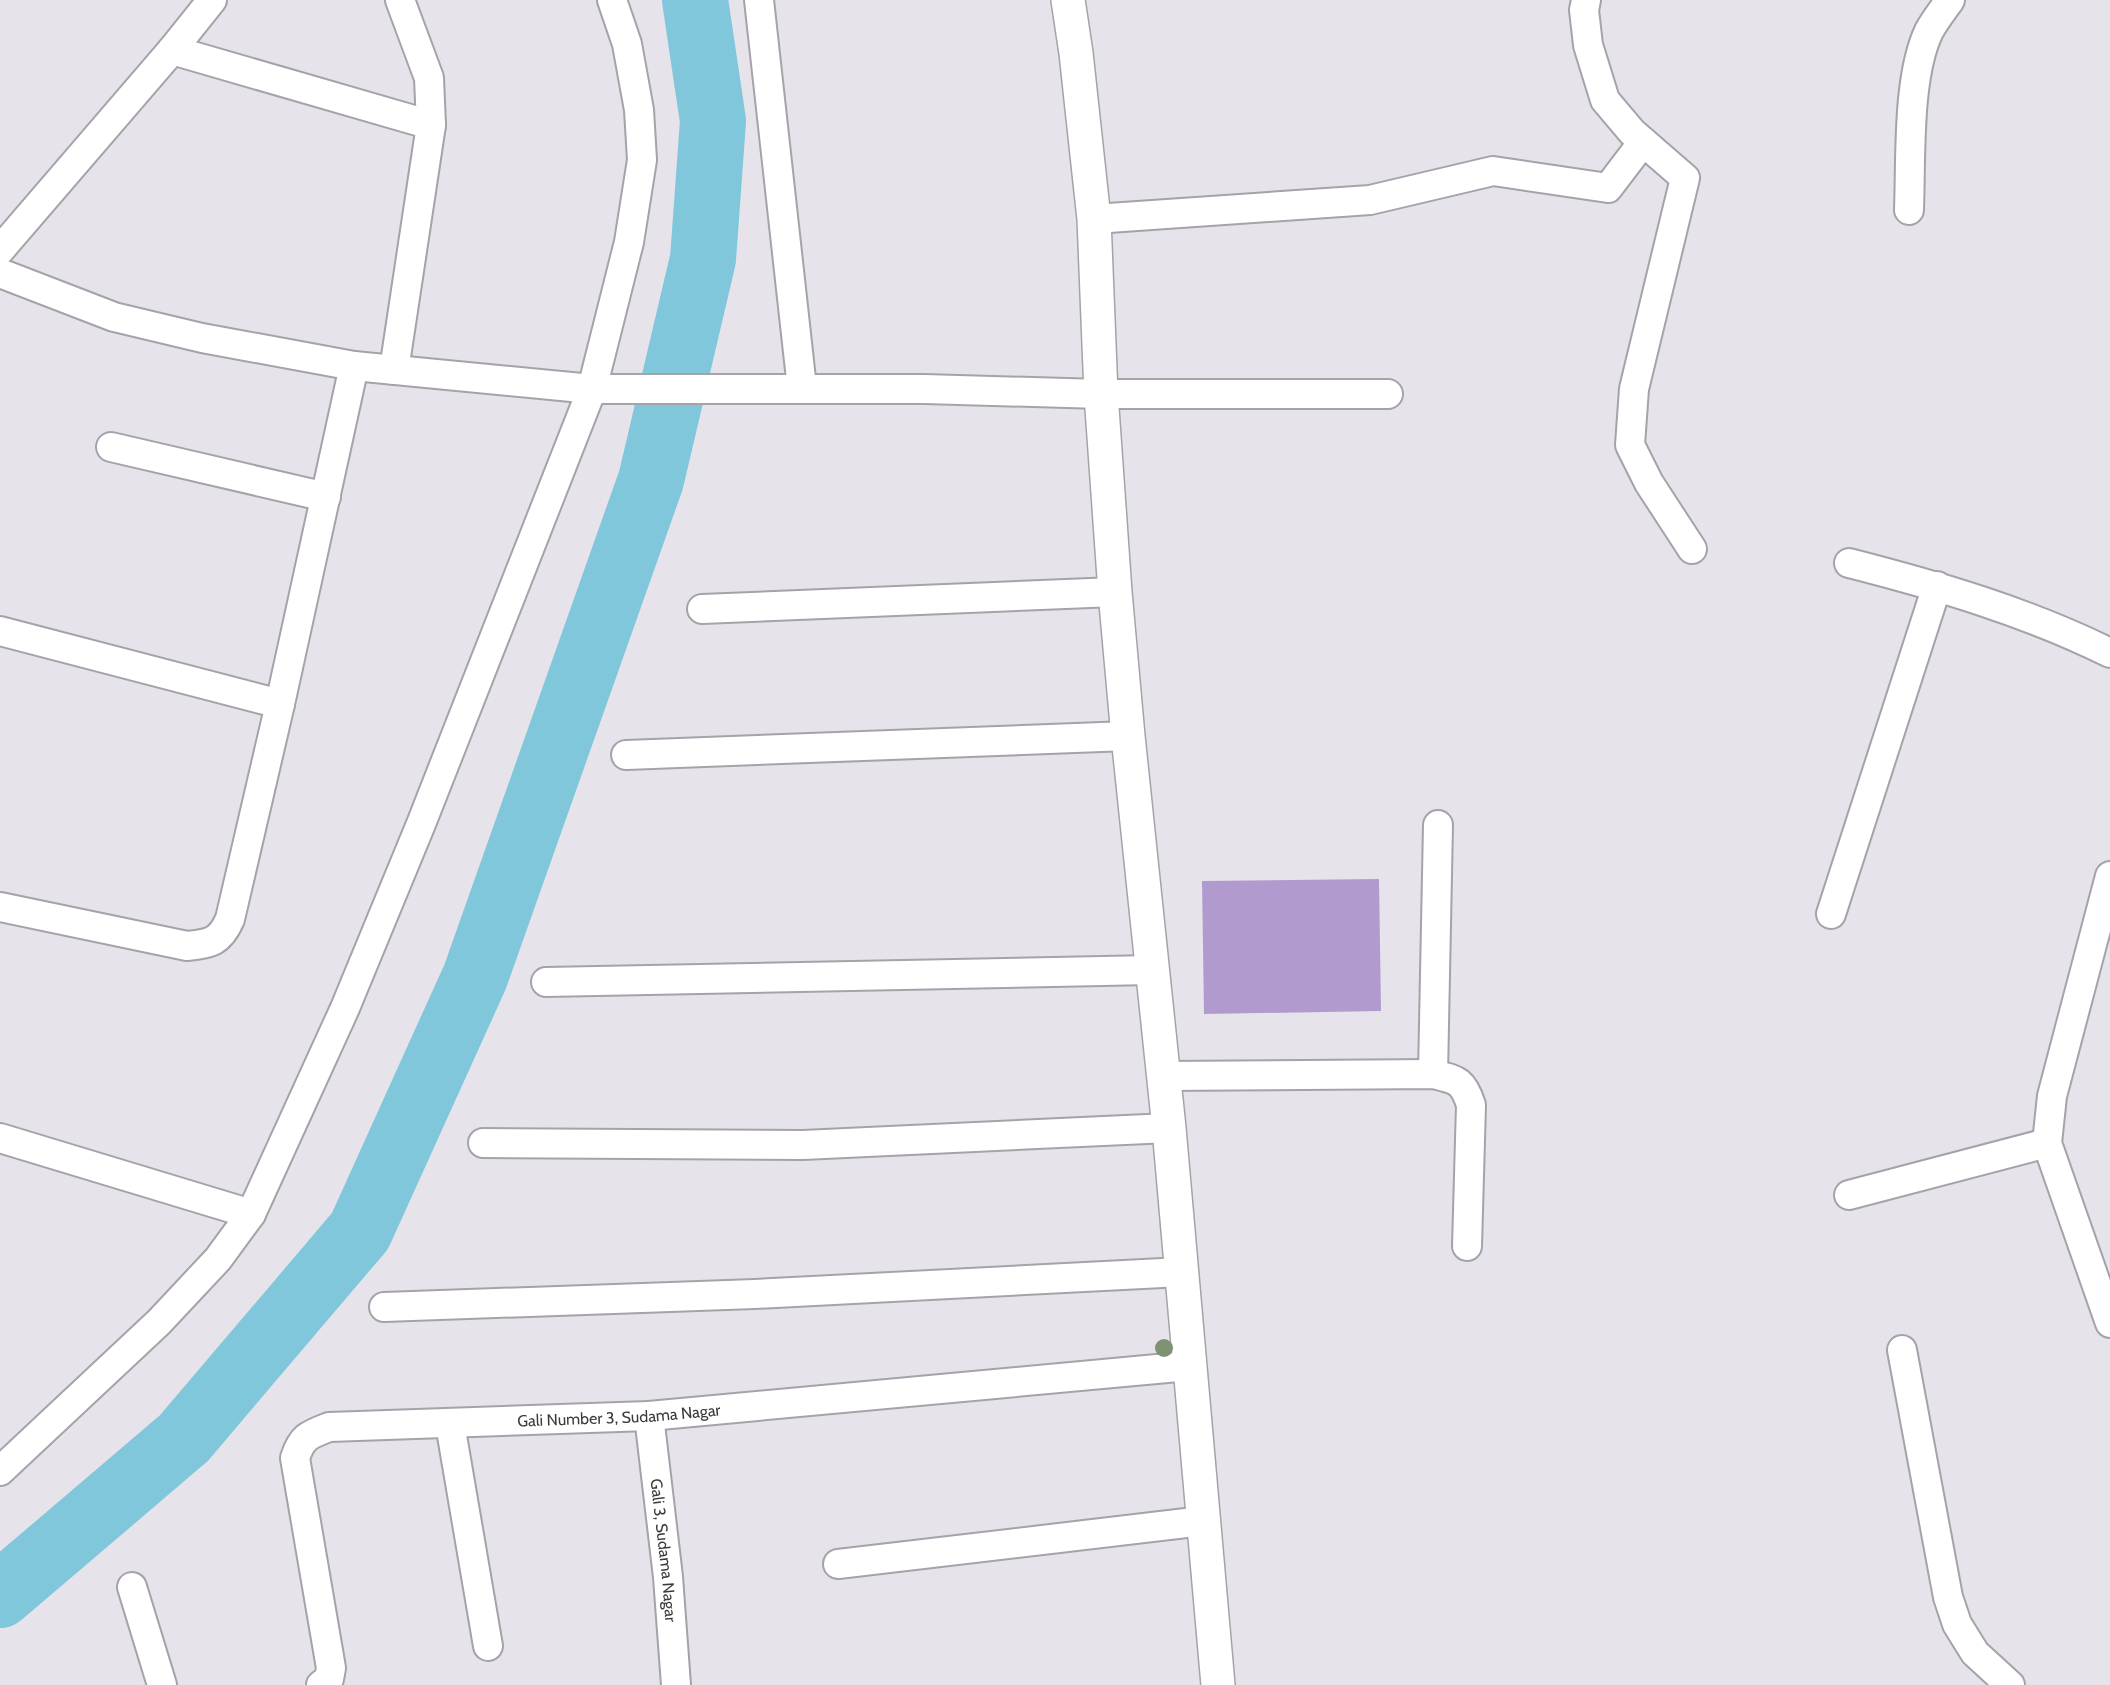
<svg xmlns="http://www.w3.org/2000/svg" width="2110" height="1685" font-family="Cabin,sans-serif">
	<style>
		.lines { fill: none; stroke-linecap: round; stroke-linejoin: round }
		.river { stroke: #80c7dc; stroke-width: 66 }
		.building { fill: #b19bce }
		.minor-casing { stroke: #a5a2aa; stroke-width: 32 }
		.secondary-casing { stroke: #a5a2aa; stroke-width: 36 }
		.minor { stroke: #fff; stroke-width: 28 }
		.secondary { stroke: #fff; stroke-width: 33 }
		.tree { fill: #7e9372 }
		.labels { text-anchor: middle; stroke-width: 4.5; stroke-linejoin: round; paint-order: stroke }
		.street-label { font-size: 16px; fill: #3b3a3d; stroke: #e7e3eb }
	</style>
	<rect width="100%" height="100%" fill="#e7e3eb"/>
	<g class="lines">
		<polyline class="river" points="0,1595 184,1438 360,1231 475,977 651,480 703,259 713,121 695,0"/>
	</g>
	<polygon class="building" points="1379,879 1381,1011 1204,1014 1202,881"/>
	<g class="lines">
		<defs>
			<g id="minor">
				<polyline points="759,0 802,388"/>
				<polyline points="1586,0 1584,10 1588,45 1605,100 1632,132 1685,178 1634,389 1630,445 1649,483 1692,549"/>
				<polyline points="172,50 431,125"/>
				<path d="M1909,210C1911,158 1907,77 1929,31C1935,20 1943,10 1950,0"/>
				<polyline points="1094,219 1370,200 1493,171 1608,188 1643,142"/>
				<polyline points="0,250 172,50 212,0"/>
				<polyline points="0,273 114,317 202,338 354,366 592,389 924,389 1101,394 1388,394"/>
				<polyline points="394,370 431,125 429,78 400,0"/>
				<polyline points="111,447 326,497"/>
				<path d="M1849,563C1939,586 2027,612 2110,653"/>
				<polyline points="702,609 1115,592"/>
				<polyline points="0,631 280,704"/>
				<polyline points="626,755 1128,736"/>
				<polyline points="2110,876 2052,1096 2047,1143 2110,1323"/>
				<path d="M0,907L187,946C210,944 220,942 230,919L280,704L354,366"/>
				<polyline points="1831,914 1937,586"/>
				<polyline points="546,982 1152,970"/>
				<polyline points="1433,1074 1438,825"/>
				<path d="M1163,1076L1433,1074C1457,1080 1463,1080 1471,1105L1467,1246"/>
				<polyline points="0,1138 251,1214"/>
				<polyline points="483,1143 803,1145 1169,1128"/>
				<polyline points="1849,1195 2047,1143"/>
				<polyline points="384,1307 755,1294 1182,1272"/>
				<polyline points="1902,1350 1948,1597 1957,1624 1975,1653 2010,1685"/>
				<path id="s1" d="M649,1416L668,1577L676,1685"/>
				<polyline points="450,1424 488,1646"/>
				<polyline points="0,1471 159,1322 218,1259 251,1214 345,1008 421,824 592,389 629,242 642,160 639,110 627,44 612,0"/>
				<polyline points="838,1564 1203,1521"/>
				<polyline points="132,1587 162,1685"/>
				<path id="s2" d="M321,1685L329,1679L331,1668L295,1458C302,1437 308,1435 329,1427L649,1416L1189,1366"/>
			</g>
			<polyline id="secondary" points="1068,0 1076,53 1094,219 1101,394 1115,592 1128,736 1169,1128 1218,1685"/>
		</defs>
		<use href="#minor" class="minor-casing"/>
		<use href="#secondary" class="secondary-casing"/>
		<use href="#minor" class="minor"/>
		<use href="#secondary" class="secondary"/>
	</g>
	<circle class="tree" cx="1164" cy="1348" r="9"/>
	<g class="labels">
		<g class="street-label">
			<text dy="6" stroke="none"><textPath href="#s2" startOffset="573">Gali Number 3, Sudama Nagar</textPath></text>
			<text dy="6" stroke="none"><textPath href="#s1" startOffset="135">Gali 3, Sudama Nagar</textPath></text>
		</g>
	</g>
</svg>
